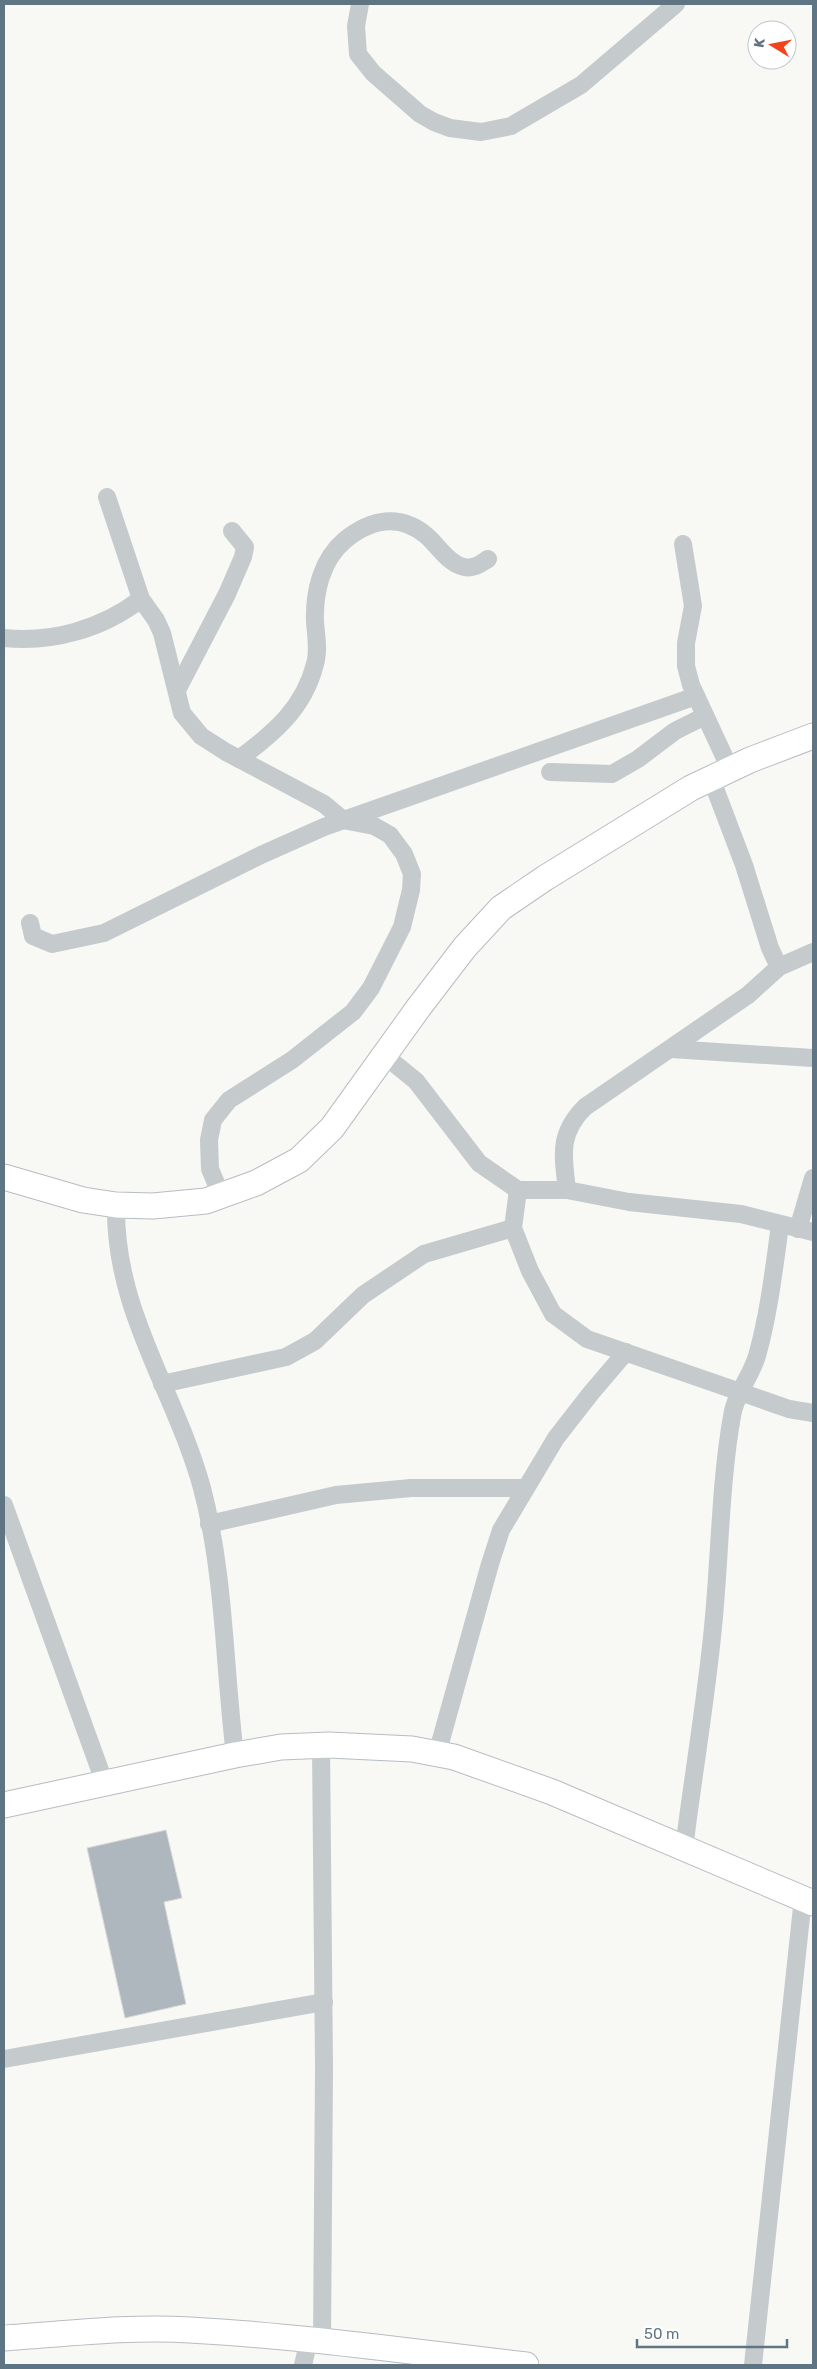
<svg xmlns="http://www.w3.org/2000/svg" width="817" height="2369" font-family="Rubik,sans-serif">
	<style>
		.building { fill: #aeb7bd; stroke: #dadad7 }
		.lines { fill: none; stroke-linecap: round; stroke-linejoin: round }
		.secondary-casing { stroke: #b7bdc2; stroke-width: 27 }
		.street { stroke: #c5cacd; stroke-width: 18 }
		.secondary { stroke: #fff; stroke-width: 25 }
	</style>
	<rect width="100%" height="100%" fill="#f8f8f5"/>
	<polygon class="building" points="166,1830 182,1898 164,1902 186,2004 125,2018 87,1848"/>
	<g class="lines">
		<defs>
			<g id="secondary">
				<polyline points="4,1177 83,1200 116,1205 153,1206 206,1201 256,1183 299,1160 332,1128 419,1007 465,947 501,908 545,878 691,788 750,760 813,736"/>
				<polyline points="4,1805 235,1755 281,1747 329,1745 412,1749 454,1757 552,1792 813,1903"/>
				<path d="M4,2338C65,2334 128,2326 190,2330C302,2336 414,2352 526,2365"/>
			</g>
		</defs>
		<use href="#secondary" class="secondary-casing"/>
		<g class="street">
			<polyline points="360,4 356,26 358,54 373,73 420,114 434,122 450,128 481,132 511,126 581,85 676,4"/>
			<polyline points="107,497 141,599 156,620 162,633 182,713 201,736 226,752 324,804 343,820 374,826 390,835 404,854 412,874 411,890 402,927 371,988 353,1012 292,1060 229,1100 213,1120 209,1140 210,1169 221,1195"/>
			<polyline points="683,544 693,606 686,643 686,666 691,685 730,769"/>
			<path d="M4,638C52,643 102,629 141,599"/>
			<polyline points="177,690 227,594 243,557 245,547 232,531"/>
			<path d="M239,759C274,733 304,708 315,664C319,651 316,635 315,622C314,593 321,560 345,540C371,519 400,513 427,536C438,546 449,564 464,567C474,569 480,564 488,559"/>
			<polyline points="550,772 612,774 638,759 675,731 705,716"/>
			<polyline points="711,778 744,865 770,948 779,967"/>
			<polyline points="30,923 33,936 52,944 104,933 261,855 324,827 696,696"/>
			<polyline points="671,1049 813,1058"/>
			<polyline points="384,1055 416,1081 479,1163 518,1190 567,1190 629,1202 741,1214 813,1232"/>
			<polyline points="518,1190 513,1228 530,1271 553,1314 587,1339 789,1409 813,1413"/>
			<path d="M567,1190C563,1155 558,1134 585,1107L748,995L779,967L813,952"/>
			<path d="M116,1205C114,1311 175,1390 202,1488C225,1576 224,1666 235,1755"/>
			<polyline points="798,1229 813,1178"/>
			<polyline points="162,1384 286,1357 315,1341 363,1295 424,1254 513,1228"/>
			<polyline points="4,1505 105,1784"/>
			<polyline points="209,1524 336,1495 411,1488 525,1488"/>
			<polyline points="321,1745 324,2067 322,2341"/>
			<polyline points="437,1754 490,1564 501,1530 556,1438 591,1393 626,1352"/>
			<path d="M684,1849C693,1775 706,1701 713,1627C720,1558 720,1484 732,1416C735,1395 751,1376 757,1356C769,1313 774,1269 780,1225"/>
			<polyline points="4,2059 324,2002"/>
			<polyline points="303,2365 309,2340"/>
			<polyline points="753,2365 803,1898"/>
		</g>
		<use href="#secondary" class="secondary"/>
	</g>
	<rect width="817" height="2369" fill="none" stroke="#607583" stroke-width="10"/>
	<g transform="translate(772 45) rotate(280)"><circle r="24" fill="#ffffff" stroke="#bfc8cd"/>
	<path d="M0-4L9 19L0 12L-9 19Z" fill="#f3431a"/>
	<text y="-8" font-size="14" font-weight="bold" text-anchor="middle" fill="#607583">K</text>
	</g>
	<path d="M637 2339v8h150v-8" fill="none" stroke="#607583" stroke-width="2.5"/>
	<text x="644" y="2339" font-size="15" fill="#607583" stroke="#ffffff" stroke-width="4" paint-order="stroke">50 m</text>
</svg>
